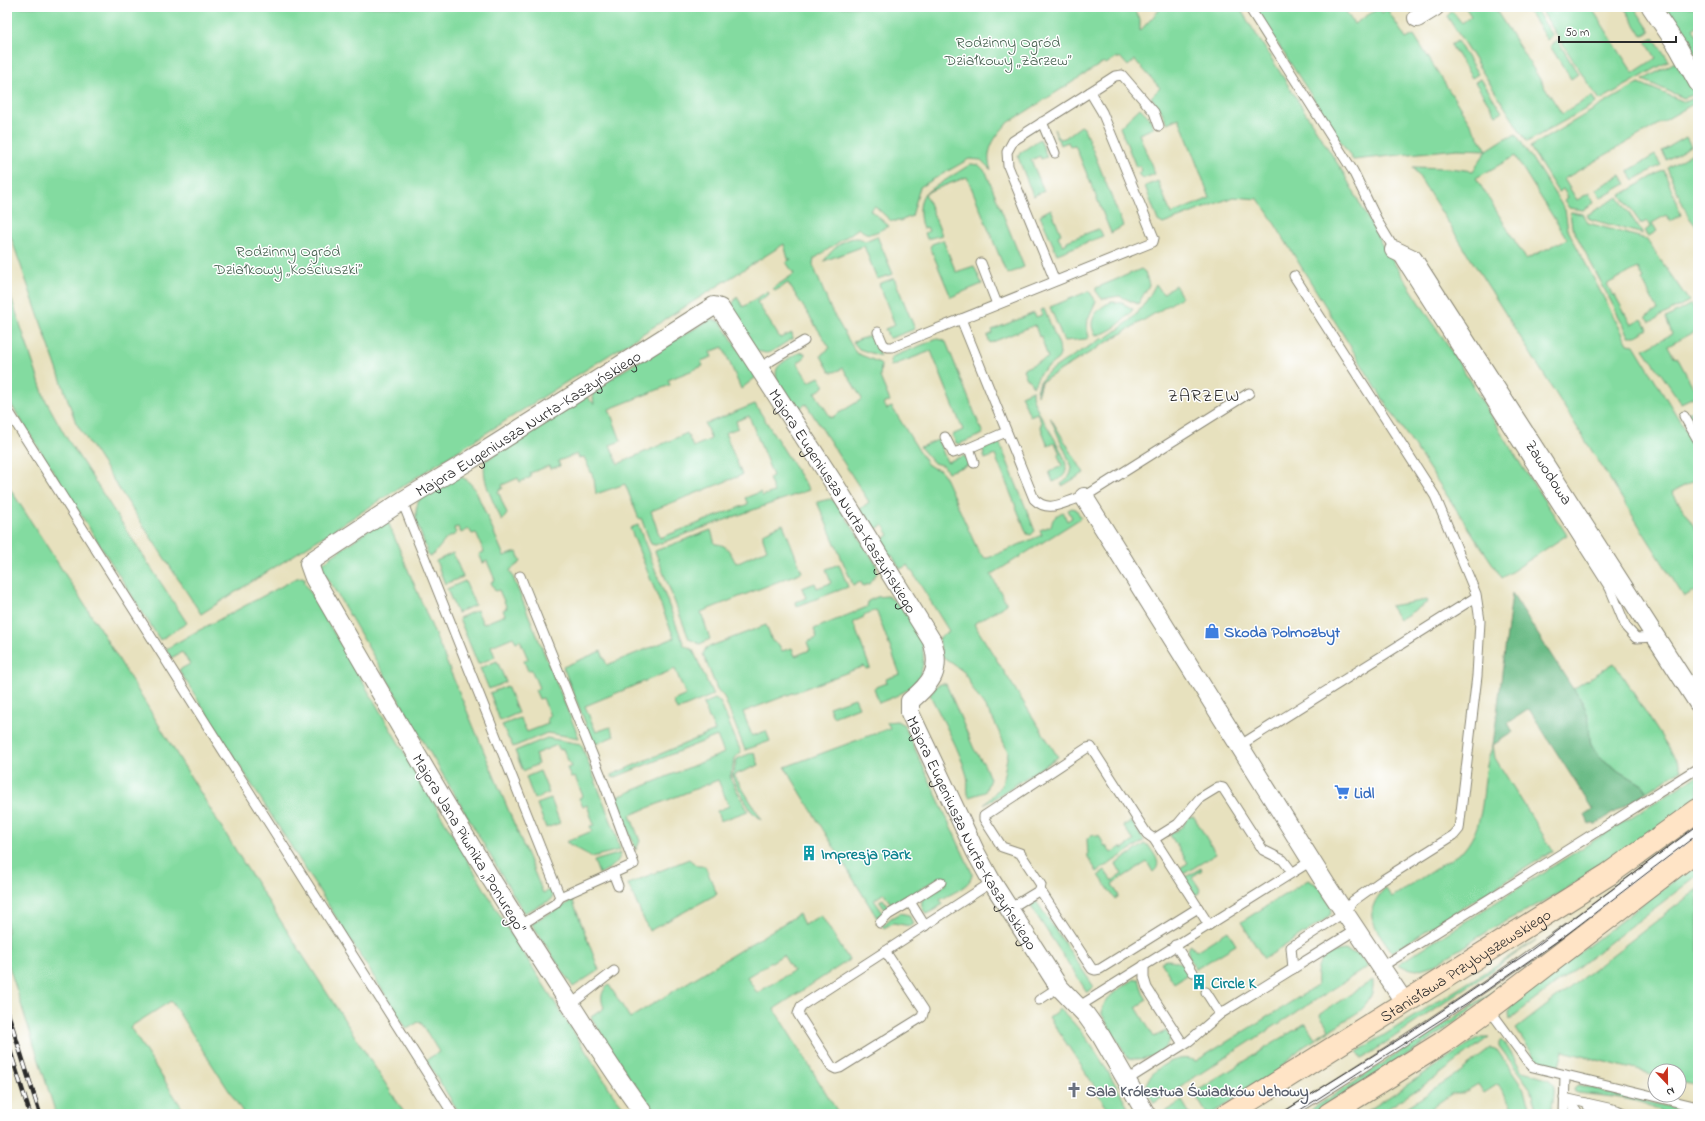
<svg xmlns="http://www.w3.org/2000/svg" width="1705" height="1121" font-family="'Indie Flower',sans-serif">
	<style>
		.green { fill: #83dba0; stroke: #578366; fill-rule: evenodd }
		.forest { fill: #6abb86; stroke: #4a7358 }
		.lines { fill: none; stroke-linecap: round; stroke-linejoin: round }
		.service-casing { stroke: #898674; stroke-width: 11 }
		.minor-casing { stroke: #898674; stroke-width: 20 }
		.secondary-casing { stroke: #898674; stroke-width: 24 }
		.service { stroke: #fff; stroke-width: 9 }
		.minor { stroke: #fff; stroke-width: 18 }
		.secondary { stroke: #ffe4c6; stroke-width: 22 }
		.tram { stroke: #2b2b2b; stroke-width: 1 }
		.rail-casing { stroke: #2b2b2b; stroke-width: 4.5 }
		.rail { stroke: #fff; stroke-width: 3; stroke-dasharray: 9; stroke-linecap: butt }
		.labels { text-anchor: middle; stroke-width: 3; stroke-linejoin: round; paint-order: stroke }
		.park-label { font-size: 16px; fill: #45604e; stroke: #fff }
		.street-label { font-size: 16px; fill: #2b2b2b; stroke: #fff }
		.shop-label { font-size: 16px; font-weight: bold; fill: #366cbe; stroke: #fff; text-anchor: start }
		.culture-label { font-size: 16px; font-weight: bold; fill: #0d838f; stroke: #fff; text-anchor: start }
		.worship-label { font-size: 16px; font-weight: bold; fill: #5b616d; stroke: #fff; text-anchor: start }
		.quarter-label { font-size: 18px; letter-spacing: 1px; fill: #2b2b2b; stroke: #fff }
	</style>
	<rect width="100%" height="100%" fill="#fff"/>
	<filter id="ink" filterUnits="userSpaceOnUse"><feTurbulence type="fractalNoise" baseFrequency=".025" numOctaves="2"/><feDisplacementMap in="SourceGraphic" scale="8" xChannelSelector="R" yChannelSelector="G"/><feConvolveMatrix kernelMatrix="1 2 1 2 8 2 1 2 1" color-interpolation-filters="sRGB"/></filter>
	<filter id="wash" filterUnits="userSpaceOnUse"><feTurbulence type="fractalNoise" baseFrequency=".012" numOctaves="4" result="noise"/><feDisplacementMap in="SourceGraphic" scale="16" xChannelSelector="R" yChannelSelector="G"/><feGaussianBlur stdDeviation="0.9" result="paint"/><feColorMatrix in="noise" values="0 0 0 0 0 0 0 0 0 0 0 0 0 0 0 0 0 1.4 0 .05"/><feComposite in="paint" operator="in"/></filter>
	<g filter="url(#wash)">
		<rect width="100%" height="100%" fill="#e7e1be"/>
		<g class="green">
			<path d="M7,7H1132L1140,20V31L1162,7H1239L1344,174L1381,243L1455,357L1523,468L1567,535L1502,578L1386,404L1268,213L1258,199L1233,197L1163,224L1158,221L1145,186L1158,181L1171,214L1210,198L1179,118L1167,123L1161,110L1151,97L1160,88L1135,60L1128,66L1120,57L1118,59L1117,57L1106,64L1104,62L1008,123C995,136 984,151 991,170L981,160L969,159L920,187L912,216L900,221H891L875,206L870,210L889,226C877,231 869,239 859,228L814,259L813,265L831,310L856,353L878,362L881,365L880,377L890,401L883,404L887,409L892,407L927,464L933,468L940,470L943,473L979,553L985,558H988L1042,535L1040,530L1051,526C1052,519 1056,515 1063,512L1067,521L1072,518L1068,510L1072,508L1076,509L1081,518L991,575L1007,604L974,624L1058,757L984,805L1002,785L1008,752L993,719L974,691L964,672L942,656L939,638L949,631L908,565L900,569L892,555L888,557L879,542L889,535L883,525L872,531L859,510L869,502L806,404L795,411C789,401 770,378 778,367C781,363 785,361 788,359C793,356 799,351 805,353L804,358L797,363L809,382L819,377L824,384V387L815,393L831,418L862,399L843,368L835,372H830L821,356L822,354L830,348L788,283L775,291L773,288L794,274L786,262L791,259H788L784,244L201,614L76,423L7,226Z"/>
			<path d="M1254,7H1343L1354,24L1379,8L1382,13L1387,9L1406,39L1414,35L1487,150L1509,136L1510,137L1516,134L1565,210L1568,230L1628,344L1634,345L1698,451V479L1672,492L1698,533V599L1693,591L1684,597L1413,167L1449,168L1473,171L1487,150L1457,149L1353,160ZM1515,156L1567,239L1526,259L1476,178Z"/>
			<polygon points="1465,7 1494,7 1562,114 1592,96 1596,103 1527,142 1447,16 1452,11 1462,23 1471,16"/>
			<polygon points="1534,7 1553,36 1547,40 1526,8"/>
			<polygon points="1539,7 1591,7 1633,73 1656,58 1646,42 1654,38 1669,61 1600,100 1596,94 1594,93"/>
			<polygon points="1624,7 1634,7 1650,31 1642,36"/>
			<polygon points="1665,7 1698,7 1698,25 1693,29 1698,37 1698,58"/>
			<polygon points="1457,41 1478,74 1472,78 1451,45"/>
			<polygon points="1558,41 1578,74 1571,79 1550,46"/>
			<polygon points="1677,61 1696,94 1684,98 1643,80"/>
			<polygon points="1481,79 1502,112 1496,115 1475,82"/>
			<polygon points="1639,83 1685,102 1697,97 1698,113 1693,104 1564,179 1577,200 1589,193 1594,203 1583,210 1569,208 1564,200 1568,197 1563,189 1558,192 1530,147"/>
			<polygon points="1140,108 1149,117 1154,128 1139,134 1155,174 1142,179 1138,173 1142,171 1140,166 1136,167 1120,127"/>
			<polygon points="1081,126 1084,128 1123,226 1111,233 1075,145 1070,146 1068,142 1060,145 1054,129 1060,139 1065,138"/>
			<polygon points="1686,137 1691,146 1667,160 1662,151"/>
			<polygon points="1040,139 1047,157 1041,159 1040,156 1031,160 1044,191 1033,196 1018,157 1020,153"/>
			<polygon points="1698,150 1698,229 1688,216 1667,168"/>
			<polygon points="1655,155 1661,165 1634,180 1628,171"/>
			<path d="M971,164L979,165L986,172L1024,267L1008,274L1006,272L967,177L925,193L942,235L927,239L925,233L929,231L927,227L923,229C919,219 918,202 925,193Z"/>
			<polygon points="1664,170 1681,215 1670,221 1666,215 1652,223 1657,231 1649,236 1645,231 1650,227 1647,221 1641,224 1621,195"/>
			<polygon points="1621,175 1626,184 1601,198 1596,189"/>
			<polygon points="1618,197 1643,234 1590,219 1587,215"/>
			<polygon points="1051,209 1061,234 1058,236 1062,245 1067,243 1067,241 1098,229 1100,230 1103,236 1057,254 1040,215"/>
			<polygon points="1571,212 1582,214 1588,223 1646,239 1689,301 1650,322 1646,317 1658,310 1642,280 1644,279 1638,268 1607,284 1613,296 1615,295 1631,325 1642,319 1648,329 1636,336 1629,336 1572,227 1570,213"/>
			<path d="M877,236L893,274L877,279L864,246L824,261C832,249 850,231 865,241Z"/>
			<polygon points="943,240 956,272 974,266 982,284 951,297 950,295 930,247 932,244"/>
			<polygon points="1141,269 1145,272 1149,285 1138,304 1119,296 1102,299 1096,291 1096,288"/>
			<polygon points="894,278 915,329 891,338 889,338 885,329 895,325 879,284"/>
			<path d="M1156,284L1163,294L1175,285L1182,297L1041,382L1037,396V391L1040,382L1046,374L1063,362L1103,338L1105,339C1132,320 1140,314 1156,284Z"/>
			<polygon points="7,285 45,399 66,437 187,623 160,640 7,398"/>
			<polygon points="768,291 769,294 757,302 780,338 792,333 793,338 771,352 766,353 757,351 732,310 731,306 737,297 743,307"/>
			<polygon points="1089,291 1096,301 1088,319 1087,329 1089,337 1086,339 1064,341 1050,307"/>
			<path d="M1112,302L1122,303L1133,309C1126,320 1109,334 1096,335C1085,321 1099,306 1112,302Z"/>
			<polygon points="1691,304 1695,310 1698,312 1698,330 1668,346 1675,358 1677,357 1693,387 1698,385 1698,395 1681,403 1644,349 1672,334 1666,318"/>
			<polygon points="1044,309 1059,345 1060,355 1058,359 1040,373 1033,387 1029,379 1027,379 1023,369 1048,358 1041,336 1039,337 1035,325 990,343 987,336 993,333 992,330 1034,313 1036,317 1042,315 1040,310"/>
			<path d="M711,319L721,322L756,377L741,389L723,347L710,352L712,357L701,361L703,366L668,380L670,385L609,409L621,441L610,445L618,464L687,433L693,447L711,439L705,424L755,404L809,490L655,545L651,544L641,518L639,519L625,484L596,494L594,479L584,457L579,458L577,454L558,461L560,466L550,469L549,466L530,473L531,477L520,482L518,478L502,485L503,488L498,491L507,514L502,521C494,502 481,482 485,461L586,396L594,404L592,389ZM749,416L773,476L769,478L774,492L762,496L760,492L745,498L748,504L660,538L651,511L742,475L725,433L738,428L736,421Z"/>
			<polygon points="871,335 880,356 859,349 853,342"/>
			<polygon points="937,339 943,340 946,342 983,434 959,444 956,443 952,435 963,430 931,351 891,366 890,361 892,357"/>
			<path d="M1032,390C1032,394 1032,398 1034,402C1039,417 1069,456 1066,470C1065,477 1059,479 1053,482L1049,472L1062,466L1058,455L1060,454L1055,443L1048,446L1040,425L1042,424L1037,413L1030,416L1021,395Z"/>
			<polygon points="1698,409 1698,430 1688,413"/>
			<path d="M1050,417L1084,473L1062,486L1061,484C1068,479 1071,476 1072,467Z"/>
			<polygon points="938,440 947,462 963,456 970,459 972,464 948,472 944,466 934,463 920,447"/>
			<polygon points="999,441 1035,531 1031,535 1027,534 995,455 985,459 983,450 985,448"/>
			<polygon points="461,477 467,480 475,489 504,556 517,552 521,562 510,570 579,738 547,733 513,747 510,740 509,740 502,725 520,718 527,732 548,724 547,718 550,716 543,698 539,699 535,690 539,688 531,669 528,671 524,661 528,659 520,640 516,642 513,637 491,646 495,657 478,664 459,618 477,610 483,624 505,615 503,610 507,608 499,590 495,591 491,582 495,580 487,561 483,563 479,554 484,552 476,533 472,534 469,529 461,533 458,527 454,528 456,534 447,538 433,555 429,557 416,520 416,511 418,502 422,496 454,478"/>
			<polygon points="7,484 97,624 246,867 405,1114 244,1114 171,1001 130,1027 186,1114 56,1114 7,960"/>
			<polygon points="830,499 836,502 876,564 877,573 869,584 863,586 861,582 853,585 817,502"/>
			<polygon points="386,517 543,893 552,889 554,893 551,900 524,913 320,565"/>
			<path d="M783,524L802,572L701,612L710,639L700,644L689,639L655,551L711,530L715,544C728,544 730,553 736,563L767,549L763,538V533Z"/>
			<polygon points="638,525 684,645 693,650 713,695 677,710 673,701 686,695 675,669 585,706 596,732 610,727 614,736 596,744 593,742 563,667 601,651 607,665 674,638 630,528"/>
			<polygon points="453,553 463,577 445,584 436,561"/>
			<polygon points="839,564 848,587 797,606 796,602 806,598 802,588 815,583 817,588 831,583 826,569"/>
			<polygon points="302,577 306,579 304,582 505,924 613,1094 626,1110 612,1111 613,1114 460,1114 426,1060 439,1052 420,1021 407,1029 179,670 190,664 182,652 171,658 166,649 192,634 297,578"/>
			<polygon points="465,581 475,605 457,613 447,589"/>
			<path d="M887,596C912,609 936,655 916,681C907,693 893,697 879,703L874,688L887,683L886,679L900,674L876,610L864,615V617L853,622L870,668L866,669L864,666L743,712L752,736L766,731L770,741L745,750L724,697L717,689L703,654L706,648L766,625L772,641L779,645L782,651L792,648L795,656L810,650L807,642L817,638L814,629L867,607L868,601L877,597Z"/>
			<polygon points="1427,600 1428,602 1399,620 1390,606"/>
			<polygon points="497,661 506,682 489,689 480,668"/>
			<path d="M1614,663L1679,764L1681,770L1646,792L1644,786C1626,774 1601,764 1591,744C1589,739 1590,731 1589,725C1588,711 1582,700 1573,689Z"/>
			<path d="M941,684H946L974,749L984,764L990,779L985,792L969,797C966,790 969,783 967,776C959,748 943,721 930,695L936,686Z"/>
			<polygon points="507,686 518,713 500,721 490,693"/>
			<polygon points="855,698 859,707 833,717 829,707"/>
			<polygon points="715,699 720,702 741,752 735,758 730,778 748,811 720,821 717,811 729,806 718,780 630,815 640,841 636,850 615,798 724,753 717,736 613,778 611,775 715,731 703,704"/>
			<path d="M897,721L904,725L972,873C973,886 950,894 940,900L943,904L928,914C922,911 921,906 922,900L946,884L941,876L886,911L879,901L883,899L888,906L891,904L884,893L874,900L883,913L877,918L785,767L890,728L887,722Z"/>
			<polygon points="547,738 581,744 616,834 620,850 592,857 566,842 592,831 590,826 594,825 587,805 583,807 579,798 583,796 575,777 571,778 567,768 571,767 563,749 560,750 557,745 535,754 538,764 523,771 515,751"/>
			<path d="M1493,745L1495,758L1553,851L1392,952C1375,926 1360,916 1385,888L1392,897L1463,851C1491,818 1478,780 1493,745Z"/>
			<polygon points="754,752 759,765 734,775 762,820 751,811 732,777 737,759"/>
			<polygon points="540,771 549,793 534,799 526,777"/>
			<polygon points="1698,775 1698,798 1645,837 1560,893 1498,925 1434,965 1417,970 1406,968 1398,964"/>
			<polygon points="551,799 560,823 546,828 537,804"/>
			<polygon points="1189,816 1194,817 1216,854 1182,875 1178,869 1188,863 1170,835 1183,826"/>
			<polygon points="1131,821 1144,841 1097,872 1088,857 1087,839 1093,834 1096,837 1099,835 1105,847 1106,846 1111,853 1121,847 1122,849 1134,841 1123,826"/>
			<path d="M1145,844L1146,845H1148C1153,853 1164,864 1153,872L1147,862L1112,884L1119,896L1115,899L1099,875L1105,871L1112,881L1122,874L1116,864Z"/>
			<path d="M621,853C618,865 609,869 599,874L594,861Z"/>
			<polygon points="689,859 697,866 705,866 717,894 649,931 628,884"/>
			<polygon points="1698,862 1698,875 1510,1019 1509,1013 1511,1005"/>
			<polygon points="1201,868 1202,870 1192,877 1200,889 1199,893 1195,895 1184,878"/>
			<polygon points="1308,880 1321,887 1332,909 1331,914 1322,922 1264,959 1241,922"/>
			<polygon points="1698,889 1698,1085 1679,1081 1679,1071 1655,1071 1655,1075 1563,1051 1559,1066 1540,1060 1534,1056 1516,1029"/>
			<polygon points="572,899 599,970 573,987 532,924 535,921 564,906"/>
			<polygon points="1036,901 1094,987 1087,992 1030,905"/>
			<polygon points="900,913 909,915 913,924 910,926 893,923 884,928 882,926 891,918"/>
			<path d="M799,914L804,925L821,915L849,960L774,1009L839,1114H658L631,1080L591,1017L604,1008C600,998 601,991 609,985L630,1018ZM783,955L793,971L757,993L747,977Z"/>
			<path d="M1228,931L1236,945L1196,969C1191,961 1184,953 1191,944L1196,951Z"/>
			<polygon points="1536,940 1362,1059 1357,1052"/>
			<path d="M1345,950L1358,955L1369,966L1154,1103L1145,1087C1150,1069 1178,1052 1196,1061L1317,986C1315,964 1322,952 1345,950Z"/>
			<path d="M1166,960C1178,960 1183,963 1188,974L1174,983L1161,962Z"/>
			<path d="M1135,979H1139L1143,993L1147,1000L1136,1007L1154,1037L1166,1031L1170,1037C1168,1054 1143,1062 1128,1058L1101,1013C1104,996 1122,987 1135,979Z"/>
			<path d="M1373,980C1374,993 1369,1003 1360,1011L1300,1049L1273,1075L1211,1114H1207L1194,1093L1304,1024H1306L1315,1038L1329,1029L1320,1015L1321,1013Z"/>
			<polygon points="1500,987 1438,1035 1313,1114 1304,1114 1452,1019"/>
			<path d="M1060,1009C1092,1039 1109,1074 1130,1110V1114H1111L1096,1091L1097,1090L1049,1017Z"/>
			<polygon points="1482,1037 1489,1037 1435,1078 1379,1114 1363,1114 1475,1040"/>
			<path d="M1501,1040L1506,1045L1522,1071C1555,1079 1559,1079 1550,1114H1538L1530,1088L1499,1046V1043Z"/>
			<polygon points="1490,1049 1497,1050 1523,1088 1532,1114 1517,1114 1498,1084 1484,1093 1478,1084 1463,1093 1451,1094 1423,1114 1396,1114 1452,1078"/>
			<path d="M1579,1085L1698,1114H1664C1647,1098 1601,1096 1578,1093L1575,1092L1574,1088L1576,1086Z"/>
			<polygon points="1182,1101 1190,1114 1161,1114"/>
		</g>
		<path class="forest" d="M1512,594L1573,689C1582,700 1588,711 1589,725C1590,731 1589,739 1591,744C1601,764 1626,774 1644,786L1646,792L1596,824H1589L1585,815L1593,810L1529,709L1508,723L1513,732L1493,745Z"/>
	</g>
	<g filter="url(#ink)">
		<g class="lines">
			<defs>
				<g id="service">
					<polyline points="1249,7 1353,171 1378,222 1402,262 1610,588 1626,627 1636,638 1655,637"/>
					<polyline points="1090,92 1115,76 1122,75 1154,112 1159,126"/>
					<polyline points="1042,122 1055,153"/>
					<polyline points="981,263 997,304"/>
					<path d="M961,319L1034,499C1050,515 1065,500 1084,497L1249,393"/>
					<polyline points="878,332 883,344 887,347 892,347 1153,242 1154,238 1147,221 1102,112 1090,92 1013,141 1007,152 1008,166 1055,281"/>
					<polyline points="759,368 804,341"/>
					<polyline points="7,409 453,1114"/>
					<polyline points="1684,416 1698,440"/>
					<polyline points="945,437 953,453 969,448"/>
					<polyline points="974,463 969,448 1006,432"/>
					<polyline points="402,501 560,897"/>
					<polyline points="1239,746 1476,597"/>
					<polyline points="1154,839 1178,824 1200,798 1218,787 1223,788 1263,850 1283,860 1292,872"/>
					<polyline points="613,873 618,886"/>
					<polyline points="1040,890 1092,969 1095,970 1100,969 1198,908"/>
					<polyline points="910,902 941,882"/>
					<polyline points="1009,909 1040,890 1041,885 1020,853 1002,847 984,819 984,816 1087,748 1091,747 1147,834 1154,839 1209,925"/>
					<polyline points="880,923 888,915 910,902 925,926"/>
					<polyline points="519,926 555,904 560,897 634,864 605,786 520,576"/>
					<polyline points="1175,945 1193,972"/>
					<polyline points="885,951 924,1010 922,1017 840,1068 836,1069 832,1067 798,1014 801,1006 992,882"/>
					<polyline points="1144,965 1144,978 1147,988 1183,1044"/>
					<polyline points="1381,967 1698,768"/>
					<polyline points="1293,969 1291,947 1345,912 1353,901 1381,881 1454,835 1459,829 1477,676 1480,621 1476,594 1435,496 1294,276"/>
					<polyline points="1206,992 1220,1014"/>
					<polyline points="1039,1000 1059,987"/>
					<polyline points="570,1005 614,971"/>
					<polyline points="1078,1007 1311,861"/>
					<polyline points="1489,1009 1528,1062 1533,1067 1698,1107"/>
					<polyline points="1127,1080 1189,1041 1220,1014 1357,929"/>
					<polyline points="1564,1098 1617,1110 1626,1114"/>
					<polyline points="1568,1099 1578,1114"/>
					<polyline points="1586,1103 1594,1114"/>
					<path d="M1289,1114C1377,1059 1464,1003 1548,942C1599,906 1649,868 1698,830"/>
					<polyline points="1564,1114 1565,1075"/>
				</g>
				<g id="minor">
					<polyline points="1651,7 1678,47 1698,83"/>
					<polyline points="1417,18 1435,7"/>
					<path id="s1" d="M1394,250L1413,259L1698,703"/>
					<polyline points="1084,497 1327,886 1405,1003"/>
					<path id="s2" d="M644,1114C617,1078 594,1041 570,1004C479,865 397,721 314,578L309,564L313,560L402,501L472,459L714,306L720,308L837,488L932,641C942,670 932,683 910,701V713L976,853L992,882L1059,987L1086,1015L1101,1036L1146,1114"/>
				</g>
				<g id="secondary">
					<path id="s3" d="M1228,1114L1609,874L1698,810"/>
					<polyline points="1329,1114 1442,1043 1489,1009 1698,849"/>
				</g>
			</defs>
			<use href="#service" class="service-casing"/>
			<use href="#minor" class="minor-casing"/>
			<use href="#secondary" class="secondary-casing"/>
			<use href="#service" class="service"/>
			<use href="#minor" class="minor"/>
			<use href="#secondary" class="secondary"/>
			<g class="tram">
				<polyline points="1280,1114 1409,1033 1526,954 1698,825"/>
				<polyline points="1294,1114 1481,994 1566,935 1698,834"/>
			</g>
			<defs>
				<g id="rail">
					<polyline points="7,1010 40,1114"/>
					<polyline points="7,1041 30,1114"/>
				</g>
			</defs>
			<use href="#rail" class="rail-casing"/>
			<use href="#rail" class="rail"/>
		</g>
	</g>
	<defs>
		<symbol id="shop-bare" viewBox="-9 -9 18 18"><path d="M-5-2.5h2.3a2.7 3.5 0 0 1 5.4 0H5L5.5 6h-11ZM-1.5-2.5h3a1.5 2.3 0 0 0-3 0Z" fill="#3f7fe0" stroke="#fff" stroke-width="2.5" paint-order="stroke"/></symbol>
		<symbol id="supermarket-bare" viewBox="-9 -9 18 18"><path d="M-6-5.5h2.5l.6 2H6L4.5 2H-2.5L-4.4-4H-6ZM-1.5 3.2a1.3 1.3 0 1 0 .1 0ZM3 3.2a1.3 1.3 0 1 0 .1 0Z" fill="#3f7fe0" stroke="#fff" stroke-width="2.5" paint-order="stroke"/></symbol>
		<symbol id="building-bare" viewBox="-9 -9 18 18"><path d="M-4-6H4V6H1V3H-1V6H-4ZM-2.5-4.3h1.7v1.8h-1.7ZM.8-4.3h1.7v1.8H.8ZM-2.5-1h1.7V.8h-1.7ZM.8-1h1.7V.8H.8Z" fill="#0f9aa8" stroke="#fff" stroke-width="2.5" paint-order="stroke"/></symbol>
		<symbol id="church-bare" viewBox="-9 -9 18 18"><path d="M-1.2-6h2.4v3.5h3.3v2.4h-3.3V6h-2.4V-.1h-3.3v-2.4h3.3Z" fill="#6b7280" stroke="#fff" stroke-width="2.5" paint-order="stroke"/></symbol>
	</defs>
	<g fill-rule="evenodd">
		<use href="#shop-bare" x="1201" y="620" width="22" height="22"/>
		<use href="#supermarket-bare" x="1331" y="781" width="22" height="22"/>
		<use href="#building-bare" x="798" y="842" width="22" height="22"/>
		<use href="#building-bare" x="1188" y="971" width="22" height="22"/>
		<use href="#church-bare" x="1063" y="1079" width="22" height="22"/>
	</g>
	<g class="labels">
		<g class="park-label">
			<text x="1008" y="47">Rodzinny Ogród<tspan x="1008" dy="18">Działkowy „Zarzew”</tspan></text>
			<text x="288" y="256">Rodzinny Ogród<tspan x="288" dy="18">Działkowy „Kościuszki”</tspan></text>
		</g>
		<g class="street-label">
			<text dy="6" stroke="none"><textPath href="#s2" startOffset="905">Majora Eugeniusza Nurta-Kaszyńskiego</textPath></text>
			<text dy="6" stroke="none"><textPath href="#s1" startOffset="274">Zawodowa</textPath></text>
			<text dy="6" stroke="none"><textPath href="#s2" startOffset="1360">Majora Eugeniusza Nurta-Kaszyńskiego</textPath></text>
			<text dy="6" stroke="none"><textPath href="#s2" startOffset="1743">Majora Eugeniusza Nurta-Kaszyńskiego</textPath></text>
			<text transform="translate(470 843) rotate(59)" y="6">Majora Jana Piwnika „Ponurego”</text>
			<text dy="6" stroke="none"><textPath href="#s3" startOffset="280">Stanisława Przybyszewskiego</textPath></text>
		</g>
		<g class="shop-label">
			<text x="1224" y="637">Skoda Polmozbyt</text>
			<text x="1354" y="798">Lidl</text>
		</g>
		<g class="culture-label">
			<text x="821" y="859">Impresja Park</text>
			<text x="1211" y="988">Circle K</text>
		</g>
		<g class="worship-label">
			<text x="1086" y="1096">Sala Królestwa Świadków Jehowy</text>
		</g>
		<g class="quarter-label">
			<text x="1204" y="401">ZARZEW</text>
		</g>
	</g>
	<rect width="1705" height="1121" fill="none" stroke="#fff" stroke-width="24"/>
	<g transform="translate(1667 1083) rotate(158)"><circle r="19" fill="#ffffff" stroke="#aaaaaa"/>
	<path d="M0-3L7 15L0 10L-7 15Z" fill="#c8321e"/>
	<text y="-6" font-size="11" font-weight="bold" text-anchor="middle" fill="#2b2b2b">N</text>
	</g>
	<path d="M1559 36v6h117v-6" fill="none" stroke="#2b2b2b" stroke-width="2"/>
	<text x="1565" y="36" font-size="12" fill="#2b2b2b" stroke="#ffffff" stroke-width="3" paint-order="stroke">50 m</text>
</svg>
